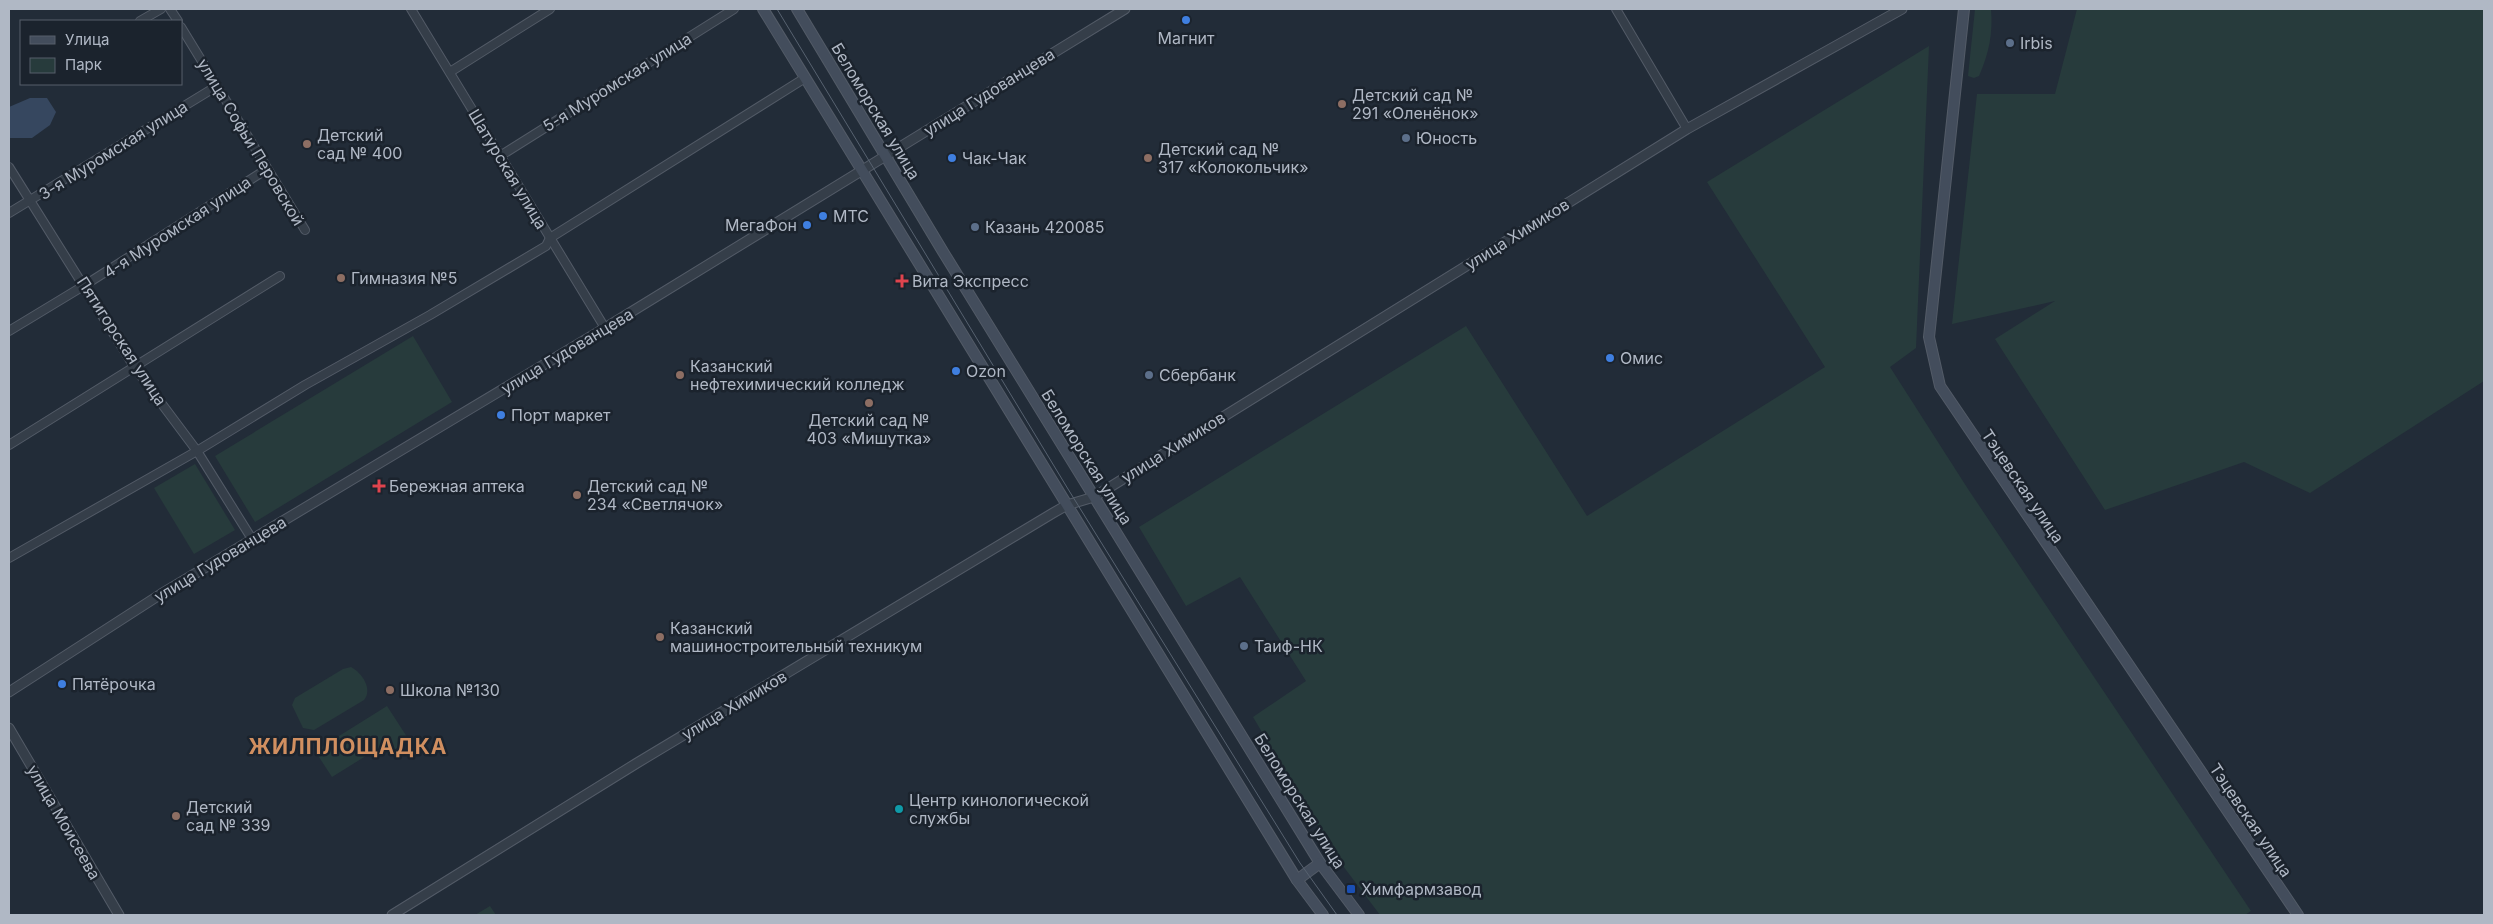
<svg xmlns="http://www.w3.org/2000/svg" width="2493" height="924" font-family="Inter,sans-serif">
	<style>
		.green { fill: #273b3c }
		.water { fill: #36475f }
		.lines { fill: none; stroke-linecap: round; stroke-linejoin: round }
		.minor-casing { stroke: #535b67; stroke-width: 10 }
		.tertiary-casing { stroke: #535b67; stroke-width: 11 }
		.secondary-casing { stroke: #535b67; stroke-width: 12 }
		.minor { stroke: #353e49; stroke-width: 8 }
		.tertiary { stroke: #353e49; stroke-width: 9 }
		.secondary { stroke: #434d5c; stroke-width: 10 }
		.tram { stroke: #576270; stroke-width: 1 }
		.shop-dot { fill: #3f7fe0; stroke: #1b232d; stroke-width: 2 }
		.service-dot { fill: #5c6f8a; stroke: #1b232d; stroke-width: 2 }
		.education-dot { fill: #8d6e63; stroke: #1b232d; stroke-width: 2 }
		.health-dot { fill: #e0444e; stroke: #1b232d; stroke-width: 2 }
		.culture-dot { fill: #0f9aa8; stroke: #1b232d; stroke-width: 2 }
		.transit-dot { fill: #1a4fb4; stroke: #1b232d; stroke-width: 2 }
		.labels { text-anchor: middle; stroke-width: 5; stroke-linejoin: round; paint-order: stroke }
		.poi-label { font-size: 16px; fill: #b0b8c5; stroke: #1b232d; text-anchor: start }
		.street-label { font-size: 16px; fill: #b0b8c5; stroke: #1b232d }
		.district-label { font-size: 21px; font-weight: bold; letter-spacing: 1px; fill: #d18f60; stroke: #1b232d }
	</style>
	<rect width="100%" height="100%" fill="#222c38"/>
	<g class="green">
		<path d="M1975,9H1991C1993,34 1989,53 1979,76L1974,78L1968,76Z"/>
		<polygon points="2077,9 2484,9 2484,381 2310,493 2244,462 2105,510 1995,339 2055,301 1952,324 1977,94 2055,94"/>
		<polygon points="1929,46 1916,348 1890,367 1968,489 2251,911 2245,915 1380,915 1337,858 1253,717 1306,681 1240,577 1186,606 1139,527 1466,326 1587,516 1825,367 1707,182"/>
		<polygon points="413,336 452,402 255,522 215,456"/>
		<polygon points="195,464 235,530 194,554 154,488"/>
		<path d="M351,667C362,673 373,689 364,700L314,730L303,728L292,705L295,698L343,669Z"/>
		<polygon points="387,706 409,740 388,754 382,746 332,777 315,751"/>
		<polygon points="490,906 496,915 475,915"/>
	</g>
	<polygon class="water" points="30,98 47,98 56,112 50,125 32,138 9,138 9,107"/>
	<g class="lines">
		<defs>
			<g id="minor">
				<polyline points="170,9 178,21"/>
				<polyline points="411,9 605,328"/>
				<polyline points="1616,9 1687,129"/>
				<polyline points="140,21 161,9"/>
				<polyline points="181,27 305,230"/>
				<polyline points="450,72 550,9"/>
				<polyline points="500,156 734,9"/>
				<polyline points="9,167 135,368 197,451 252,539"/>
				<polyline points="9,213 217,86"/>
				<polyline points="9,331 85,285 267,169"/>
				<polyline points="9,445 280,276"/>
				<polyline points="9,558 197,451 305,385 430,315 546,246 550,238 805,78"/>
			</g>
			<g id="tertiary">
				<polyline points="9,692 161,594 605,328 1125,9"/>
				<polyline points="9,728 119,915"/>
				<polyline points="392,915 637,763 1053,513 1067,505 1094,497 1687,129 1902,9"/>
			</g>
			<g id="secondary">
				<polyline points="763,9 1297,880 1323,915"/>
				<polyline points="797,9 945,255 1320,863 1359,915"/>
				<polyline points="1964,9 1929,337 1940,386 2298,915"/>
				<polyline points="1297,880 1320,863"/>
			</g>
		</defs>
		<use href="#minor" class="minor-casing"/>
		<use href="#tertiary" class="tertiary-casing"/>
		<use href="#secondary" class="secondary-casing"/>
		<use href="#minor" class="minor"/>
		<use href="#tertiary" class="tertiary"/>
		<use href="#secondary" class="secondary"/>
		<polyline class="tram" points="777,9 1068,489 1300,863 1337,915"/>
	</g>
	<g class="shop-dot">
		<circle cx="1186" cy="20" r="5"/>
		<circle cx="952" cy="158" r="5"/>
		<circle cx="823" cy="216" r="5"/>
		<circle cx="807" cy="225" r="5"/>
		<circle cx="1610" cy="358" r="5"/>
		<circle cx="956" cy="371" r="5"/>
		<circle cx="501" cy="415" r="5"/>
		<circle cx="62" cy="684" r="5"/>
	</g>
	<g class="service-dot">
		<circle cx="2010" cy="43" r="5"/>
		<circle cx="1406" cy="138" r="5"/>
		<circle cx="975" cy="227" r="5"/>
		<circle cx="1149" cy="375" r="5"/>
		<circle cx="1244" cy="646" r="5"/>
	</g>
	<g class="education-dot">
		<circle cx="1342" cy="104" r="5"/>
		<circle cx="307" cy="144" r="5"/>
		<circle cx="1148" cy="158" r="5"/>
		<circle cx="341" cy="278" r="5"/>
		<circle cx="680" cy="375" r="5"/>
		<circle cx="869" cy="403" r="5"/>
		<circle cx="577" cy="495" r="5"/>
		<circle cx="660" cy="637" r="5"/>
		<circle cx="390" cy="690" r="5"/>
		<circle cx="176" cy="816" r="5"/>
	</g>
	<g class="health-dot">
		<path d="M899.5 273.5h5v5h5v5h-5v5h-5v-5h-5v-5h5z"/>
		<path d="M376.5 478.5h5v5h5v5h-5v5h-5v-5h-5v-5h5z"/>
	</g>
	<circle class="culture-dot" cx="899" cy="809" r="5"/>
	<rect class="transit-dot" x="1346" y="884" width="10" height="10" rx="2.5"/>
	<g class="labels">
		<g class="poi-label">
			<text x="1186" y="44" text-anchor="middle">Магнит</text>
			<text x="2020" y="49">Irbis</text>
			<text x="1352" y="101">Детский сад №<tspan x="1352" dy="18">291 «Оленёнок»</tspan></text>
			<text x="317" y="141">Детский<tspan x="317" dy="18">сад № 400</tspan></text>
			<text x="1416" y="144">Юность</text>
			<text x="1158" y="155">Детский сад №<tspan x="1158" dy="18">317 «Колокольчик»</tspan></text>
			<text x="962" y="164">Чак-Чак</text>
			<text x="833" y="222">МТС</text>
			<text x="797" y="231" text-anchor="end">МегаФон</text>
			<text x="985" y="233">Казань 420085</text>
			<text x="351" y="284">Гимназия №5</text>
			<text x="912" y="287">Вита Экспресс</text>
			<text x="1620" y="364">Омис</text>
			<text x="690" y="372">Казанский<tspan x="690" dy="18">нефтехимический колледж</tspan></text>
			<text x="966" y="377">Ozon</text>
			<text x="1159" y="381">Сбербанк</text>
			<text x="511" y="421">Порт маркет</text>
			<text x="869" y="426" text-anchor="middle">Детский сад №<tspan x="869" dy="18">403 «Мишутка»</tspan></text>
			<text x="389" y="492">Бережная аптека</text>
			<text x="587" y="492">Детский сад №<tspan x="587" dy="18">234 «Светлячок»</tspan></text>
			<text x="670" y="634">Казанский<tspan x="670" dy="18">машиностроительный техникум</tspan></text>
			<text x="1254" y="652">Таиф-НК</text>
			<text x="72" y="690">Пятёрочка</text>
			<text x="400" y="696">Школа №130</text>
			<text x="909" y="806">Центр кинологической<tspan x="909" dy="18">службы</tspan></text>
			<text x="186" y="813">Детский<tspan x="186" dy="18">сад № 339</tspan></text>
			<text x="1361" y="895">Химфармзавод</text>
		</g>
		<g class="street-label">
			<text transform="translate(617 82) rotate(-32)" y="6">5-я Муромская улица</text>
			<text transform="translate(989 92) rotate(-32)" y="6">улица Гудованцева</text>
			<text transform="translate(876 111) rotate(59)" y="6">Беломорская улица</text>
			<text transform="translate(251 142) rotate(59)" y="6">улица Софьи Перовской</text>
			<text transform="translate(113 150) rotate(-32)" y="6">3-я Муромская улица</text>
			<text transform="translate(508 169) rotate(59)" y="6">Шатурская улица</text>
			<text transform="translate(177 227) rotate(-33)" y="6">4-я Муромская улица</text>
			<text transform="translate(1517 234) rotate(-32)" y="6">улица Химиков</text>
			<text transform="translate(122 341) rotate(57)" y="6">Пятигорская улица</text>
			<text transform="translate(567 351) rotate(-31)" y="6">улица Гудованцева</text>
			<text transform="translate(1173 447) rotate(-32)" y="6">улица Химиков</text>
			<text transform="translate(1087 457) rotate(58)" y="6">Беломорская улица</text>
			<text transform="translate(2023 486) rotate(56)" y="6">Тэцевская улица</text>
			<text transform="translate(220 559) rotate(-31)" y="6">улица Гудованцева</text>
			<text transform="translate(734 705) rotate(-31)" y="6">улица Химиков</text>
			<text transform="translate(1300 801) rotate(58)" y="6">Беломорская улица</text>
			<text transform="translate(2251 820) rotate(56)" y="6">Тэцевская улица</text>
			<text transform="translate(64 822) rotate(60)" y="6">улица Моисеева</text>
		</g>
		<g class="district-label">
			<text x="348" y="754">ЖИЛПЛОЩАДКА</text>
		</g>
	</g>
	<rect width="2493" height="924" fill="none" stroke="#b0b8c5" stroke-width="20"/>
	<rect x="20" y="20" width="162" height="65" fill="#1b232d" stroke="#575f6a"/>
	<rect x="30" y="36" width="25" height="8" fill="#434d5c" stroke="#575f6a"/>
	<text x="65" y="45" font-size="15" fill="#b0b8c5">Улица</text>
	<rect x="30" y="58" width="25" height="15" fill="#273b3c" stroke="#575f6a"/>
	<text x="65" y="70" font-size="15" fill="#b0b8c5">Парк</text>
</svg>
